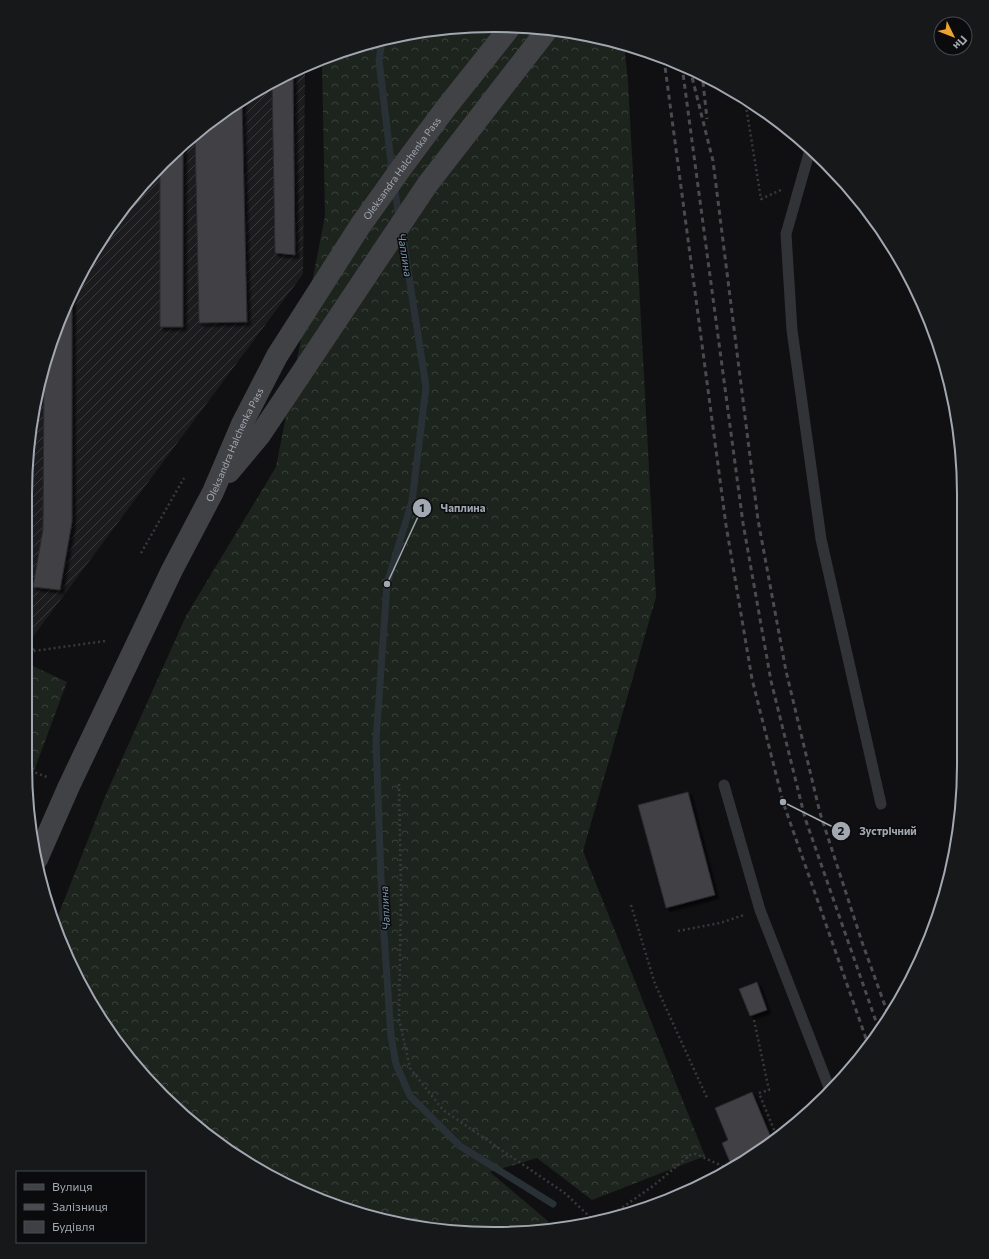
<svg xmlns="http://www.w3.org/2000/svg" width="989" height="1259" font-family="Commissioner,sans-serif">
	<style>
		.industrial { fill: url(#industrial-furrows) }
		.forest { fill: url(#forest-crowns) }
		.lines { fill: none; stroke-linecap: round; stroke-linejoin: round }
		.stream { stroke: #293137; stroke-width: 7 }
		.building { fill: #3f4045; stroke: #2a2a2e; filter: url(#shadow) }
		.path { stroke: #38393e; stroke-width: 2.5; stroke-dasharray: 2 3; stroke-linecap: butt }
		.lane { stroke: #313337; stroke-width: 11 }
		.secondary { stroke: #404246; stroke-width: 22 }
		.rail { stroke: #494b50; stroke-width: 3; stroke-dasharray: 5 4; stroke-linecap: butt }
		.labels { text-anchor: middle; stroke-width: 3; stroke-linejoin: round; paint-order: stroke }
		.street-label { font-size: 10px; fill: #a2a8b2; stroke: #0b0b0d }
		.water-label { font-size: 11px; font-style: italic; fill: #7997ad; stroke: #0b0b0d }
		.rim { fill: none; stroke: #a2a8b2; stroke-width: 2 }
		.leader { fill: none; stroke: #a2a8b2; stroke-width: 1.5 }
		.callout-dot { fill: #a2a8b2; stroke: #0b0b0d; stroke-width: 1.5 }
		.mark-label { font-size: 12px; text-anchor: middle; font-weight: bold; fill: #111 }
		.callout-label { font-size: 11px; text-anchor: middle; font-weight: bold; fill: #a2a8b2; stroke: #0b0b0d; stroke-width: 3; stroke-linejoin: round; paint-order: stroke }
	</style>
	<defs>
		<pattern id="industrial-furrows" width="10" height="10" patternUnits="userSpaceOnUse"><rect width="10" height="10" fill="#1c1c1f"/><path d="M-1 1l2-2M0 10L10 0M9 11l2-2" fill="none" stroke="#3a3a3d"/></pattern>
		<pattern id="forest-crowns" width="20" height="18" patternUnits="userSpaceOnUse"><rect width="20" height="18" fill="#1d241d"/><path d="M2 6a3 3 0 1 1 6 0M12 15a3 3 0 1 1 6 0" fill="none" stroke="#3b413b"/></pattern>
		<filter id="shadow"><feDropShadow dx="3.5" dy="3.5" stdDeviation="1" flood-color="#0009"/></filter>
	</defs>
	<rect width="100%" height="100%" fill="#101012"/>
	<polygon class="industrial" points="305,67 303,274 32,638 32,431 50,343 88,260 141,185 185,141 260,88"/>
	<g class="forest">
		<polygon points="525,26 616,41 624,44 628,82 656,597 583,851 705,1156 592,1200 537,1158 490,1172 549,1222 540,1228 494,1234 373,1218 260,1171 162,1096 88,999 56,921 104,799 186,616 276,467 325,216 322,60 344,50 433,29"/>
		<polygon points="27,459 31,665 67,682 28,787 25,764"/>
	</g>
	<g class="lines">
		<g class="stream">
			<polyline points="382,41 379,60 392,171"/>
			<polyline points="394,185 399,217"/>
			<polyline points="402,231 426,387 412,501 387,584 376,741 382,906 391,1036 396,1064 410,1096 460,1146 553,1204"/>
		</g>
	</g>
	<g class="building">
		<polygon points="293,73 295,255 275,253 272,82"/>
		<polygon points="242,101 247,322 199,323 195,134"/>
		<polygon points="183,143 183,327 160,327 160,167"/>
		<polygon points="72,294 72,522 60,590 33,587 43,529 44,374 50,343"/>
		<polygon points="688,792 715,895 666,908 638,805"/>
		<polygon points="757,982 767,1010 750,1016 739,989"/>
		<polygon points="752,1092 772,1140 740,1163 732,1167 722,1143 728,1140 715,1108"/>
	</g>
	<g class="lines">
		<g class="path">
			<polyline points="745,100 761,199 781,190"/>
			<polyline points="141,553 184,478"/>
			<polyline points="25,630 34,651"/>
			<polyline points="25,656 34,651 105,641"/>
			<polyline points="26,769 47,777"/>
			<polyline points="399,784 401,893 399,1019 410,1068 443,1110 566,1194 594,1221"/>
			<polyline points="631,905 655,984 708,1100"/>
			<polyline points="678,931 720,923 744,915"/>
			<polyline points="754,1020 769,1090 759,1093 777,1137"/>
			<polyline points="606,1219 653,1186 690,1155 696,1154 731,1170"/>
		</g>
		<g class="lane">
			<polyline points="810,150 786,234 792,330 821,539 881,804"/>
			<polyline points="724,785 760,910 830,1090"/>
		</g>
		<g class="secondary">
			<polyline points="229,472 260,435 427,185 547,30"/>
			<path id="s1" d="M37,859L69,786L172,570L213,492L242,424L277,356L360,226L402,167L445,109L511,26"/>
		</g>
		<g class="rail">
			<polyline points="664,59 726,525 752,679 783,802 869,1047"/>
			<polyline points="682,66 743,523 771,681 805,818 879,1030"/>
			<polyline points="690,69 713,161 758,520 786,671 820,813 862,942 888,1014"/>
			<polyline points="702,73 707,119"/>
		</g>
	</g>
	<g class="labels">
		<g class="street-label">
			<text dy="4" stroke="none"><textPath href="#s1" startOffset="783">Oleksandra Halchenka Pass</textPath></text>
			<text dy="4" stroke="none"><textPath href="#s1" startOffset="459">Oleksandra Halchenka Pass</textPath></text>
		</g>
		<g class="water-label">
			<text transform="translate(405 255) rotate(81)" y="4">Чаплина</text>
			<text transform="translate(385 908) rotate(-93)" y="4">Чаплина</text>
		</g>
	</g>
	<path d="M0 0H989V1259H0ZM494 32H495A462 462 0 0 1 957 494V765A462 462 0 0 1 495 1227H494A462 462 0 0 1 32 765V494A462 462 0 0 1 494 32Z" fill="#17181a" fill-rule="evenodd"/>
	<path class="rim" d="M494 32H495A462 462 0 0 1 957 494V765A462 462 0 0 1 495 1227H494A462 462 0 0 1 32 765V494A462 462 0 0 1 494 32Z"/>
	<path class="leader" d="M387 584L422 508M783 802L841 831"/>
	<g class="callout-dot">
		<circle cx="387" cy="584" r="4"/>
		<circle cx="783" cy="802" r="4"/>
		<circle cx="422" cy="508" r="10"/>
		<circle cx="841" cy="831" r="10"/>
	</g>
	<g class="mark-label">
		<text x="422" y="512">1</text>
		<text x="841" y="835">2</text>
	</g>
	<g class="callout-label">
		<text x="463" y="512">Чаплина</text>
		<text x="888" y="835">Зустрічний</text>
	</g>
	<rect x="16" y="1171" width="130" height="72" fill="#0b0b0d" stroke="#474a4f"/>
	<rect x="24" y="1184" width="20" height="6" fill="#404246" stroke="#474a4f"/>
	<text x="52" y="1191" font-size="12" fill="#a2a8b2">Вулиця</text>
	<rect x="24" y="1204" width="20" height="6" fill="#494b50" stroke="#474a4f"/>
	<text x="52" y="1211" font-size="12" fill="#a2a8b2">Залізниця</text>
	<rect x="24" y="1221" width="20" height="12" fill="#3f4045" stroke="#474a4f"/>
	<text x="52" y="1231" font-size="12" fill="#a2a8b2">Будівля</text>
	<g transform="translate(953 36) rotate(133)"><circle r="19" fill="#0b0b0d" stroke="#474a4f"/>
	<path d="M0-3L7 15L0 10L-7 15Z" fill="#eca42e"/>
	<text y="-6" font-size="11" font-weight="bold" text-anchor="middle" fill="#a2a8b2">Пн</text>
	</g>
</svg>
